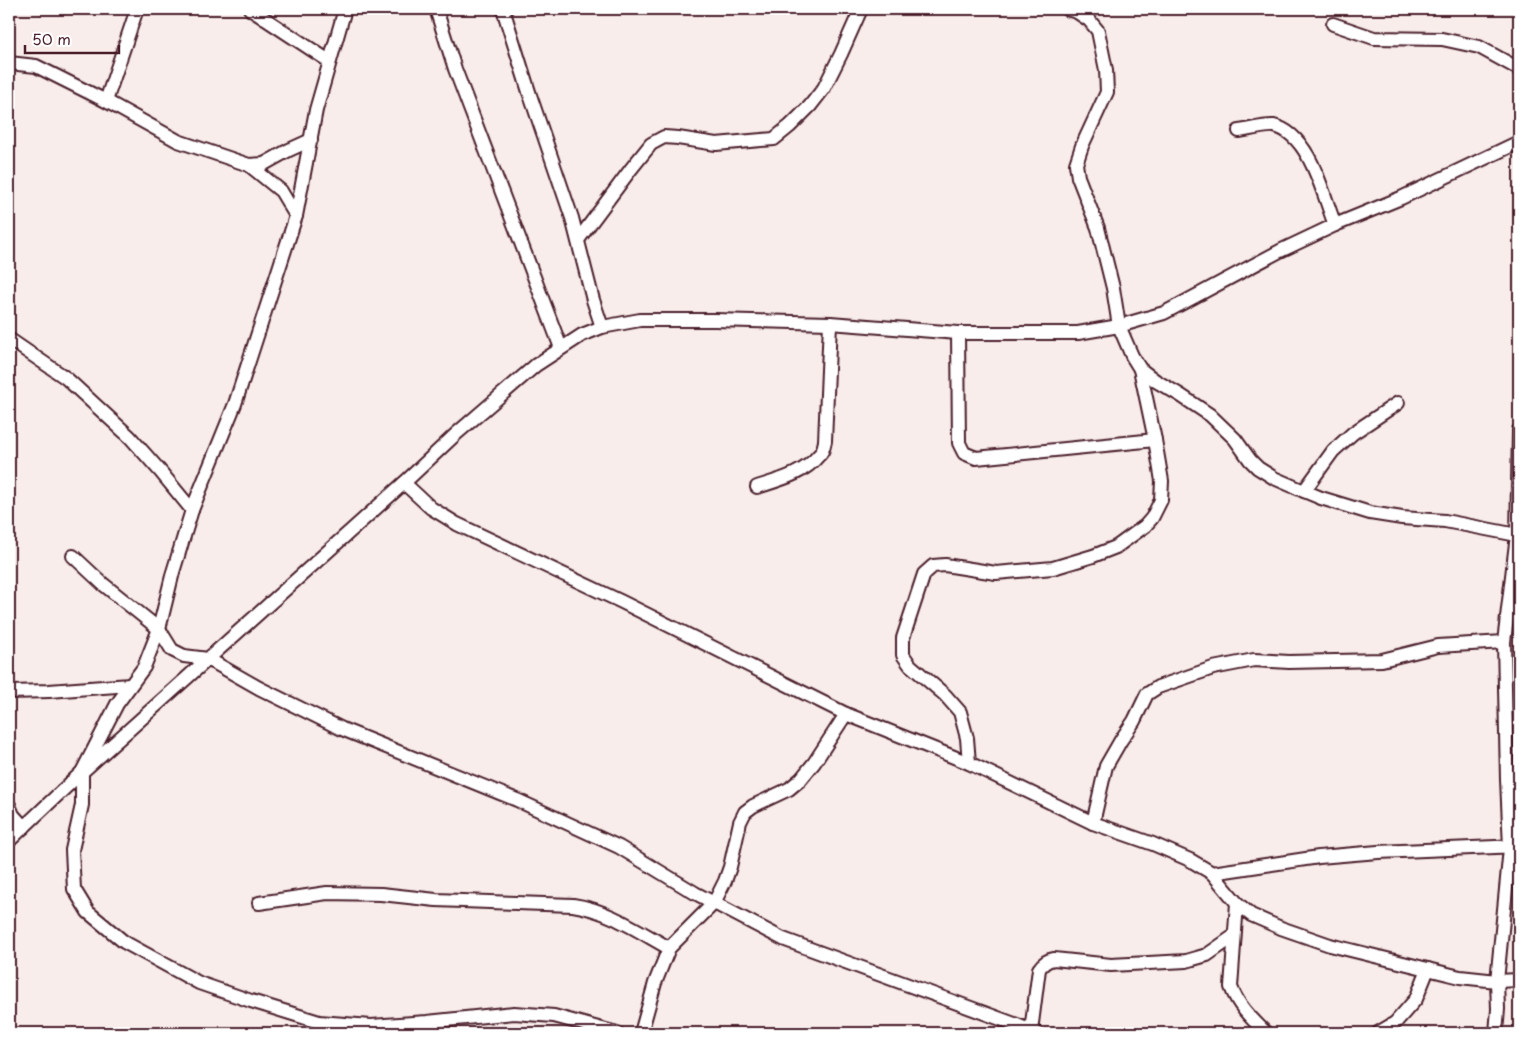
<svg xmlns="http://www.w3.org/2000/svg" width="1528" height="1042" font-family="'Playpen Sans',sans-serif">
	<style>
		.lines { fill: none; stroke-linecap: round; stroke-linejoin: round }
		.minor-casing { stroke: #4a1f2b; stroke-width: 16 }
		.minor { stroke: #fff; stroke-width: 12 }
	</style>
	<rect width="100%" height="100%" fill="#f8edea"/>
	<filter id="ink" filterUnits="userSpaceOnUse"><feTurbulence type="fractalNoise" baseFrequency=".02" numOctaves="2"/><feDisplacementMap in="SourceGraphic" scale="10" xChannelSelector="R" yChannelSelector="G"/><feConvolveMatrix kernelMatrix="1 2 1 2 8 2 1 2 1" color-interpolation-filters="sRGB"/></filter>
	<g filter="url(#ink)">
		<g class="lines">
			<defs>
				<g id="minor">
					<polyline points="250,9 329,61"/>
					<polyline points="345,9 316,110 296,216 235,404 192,510 173,572 159,629 144,667 117,704 82,772 82,805 72,850 74,889 88,912 124,942 199,983 251,1001 319,1022 371,1026 427,1022 514,1013 554,1016 617,1033"/>
					<polyline points="436,9 455,69 561,348"/>
					<polyline points="503,9 530,95 572,218 593,300 602,327"/>
					<polyline points="1067,9 1077,12 1089,20 1098,31 1106,70 1107,92 1082,146 1076,164 1078,177 1098,228 1113,288 1119,326 1132,356 1140,369 1156,381 1180,395 1210,415 1235,439 1250,460 1258,468 1274,478 1304,491 1321,498 1370,513 1402,518 1445,521 1517,535"/>
					<polyline points="1333,24 1374,38 1442,39 1479,47 1519,69"/>
					<polyline points="9,63 36,66 106,101 178,141 249,165 281,191 296,216"/>
					<polyline points="106,101 137,9"/>
					<path d="M1239,131C1247,130 1266,125 1274,126C1310,134 1323,195 1335,225"/>
					<polyline points="249,165 264,164 289,150 311,140"/>
					<polyline points="578,240 631,169 651,144 664,137 678,138 716,144 774,139 790,126 810,106 824,88 841,54 861,9"/>
					<polyline points="958,333 959,443 964,453 976,458 1155,440"/>
					<polyline points="9,339 66,378 130,437 160,471 192,510"/>
					<polyline points="404,483 431,508 457,524 622,602 846,714 969,763 1093,823 1153,844 1190,860 1212,873 1237,903 1251,915 1281,928 1330,945 1460,977 1497,981 1519,980"/>
					<path d="M757,487C779,480 804,474 819,455C823,452 824,446 825,441L830,323"/>
					<polyline points="1304,491 1333,451 1353,433 1398,403"/>
					<polyline points="73,556 103,584 159,629 172,650 184,656 208,659 259,688 342,729 517,800 619,847 695,893 783,939 1017,1025 1037,1033"/>
					<polyline points="9,692 49,691 130,685"/>
					<polyline points="969,763 967,738 960,712 945,695 910,665 903,655 903,638 924,574 933,566 945,565 996,573 1053,568 1093,556 1116,547 1145,526 1152,518 1161,500 1162,481 1155,440 1140,369"/>
					<polyline points="9,805 13,815 24,827"/>
					<polyline points="1093,823 1106,766 1121,740 1134,721 1147,694 1158,687 1213,668 1254,660 1289,662 1382,660 1438,646 1504,642"/>
					<polyline points="9,841 82,772 404,483 456,434 536,365 582,335 602,327 640,320 715,320 830,323 958,333 1078,333 1119,326 1164,313 1280,251 1335,225 1401,198 1519,142"/>
					<polyline points="1212,873 1319,857 1378,852 1519,846"/>
					<path d="M259,903L327,893L381,894L436,900L573,905C608,910 638,931 669,948"/>
					<path d="M1237,903L1231,987C1238,1006 1252,1019 1266,1033"/>
					<path d="M1031,1031L1039,969C1043,963 1047,960 1054,959L1111,965L1186,961L1207,955L1234,936"/>
					<polyline points="641,1033 655,983 669,948 714,903 725,881 730,867 740,822 745,812 753,806 789,789 801,779 814,763 846,714"/>
					<polyline points="1378,1033 1395,1023 1416,999 1428,969"/>
					<polyline points="1496,1033 1498,1009 1497,981 1510,848 1507,779 1504,642 1517,535 1519,430"/>
				</g>
			</defs>
			<use href="#minor" class="minor-casing"/>
			<use href="#minor" class="minor"/>
		</g>
	</g>
	<rect width="1528" height="1042" fill="none" stroke="#fff" stroke-width="30"/>
	<rect x="15" y="15" width="1498" height="1012" fill="none" stroke="#4a1f2b" stroke-width="2" filter="url(#ink)"/>
	<path d="M25 45v8h94v-8" fill="none" stroke="#4a1f2b" stroke-width="2.5"/>
	<text x="32" y="45" font-size="15" fill="#4a1f2b" stroke="#ffffff" stroke-width="4" paint-order="stroke">50 m</text>
</svg>
